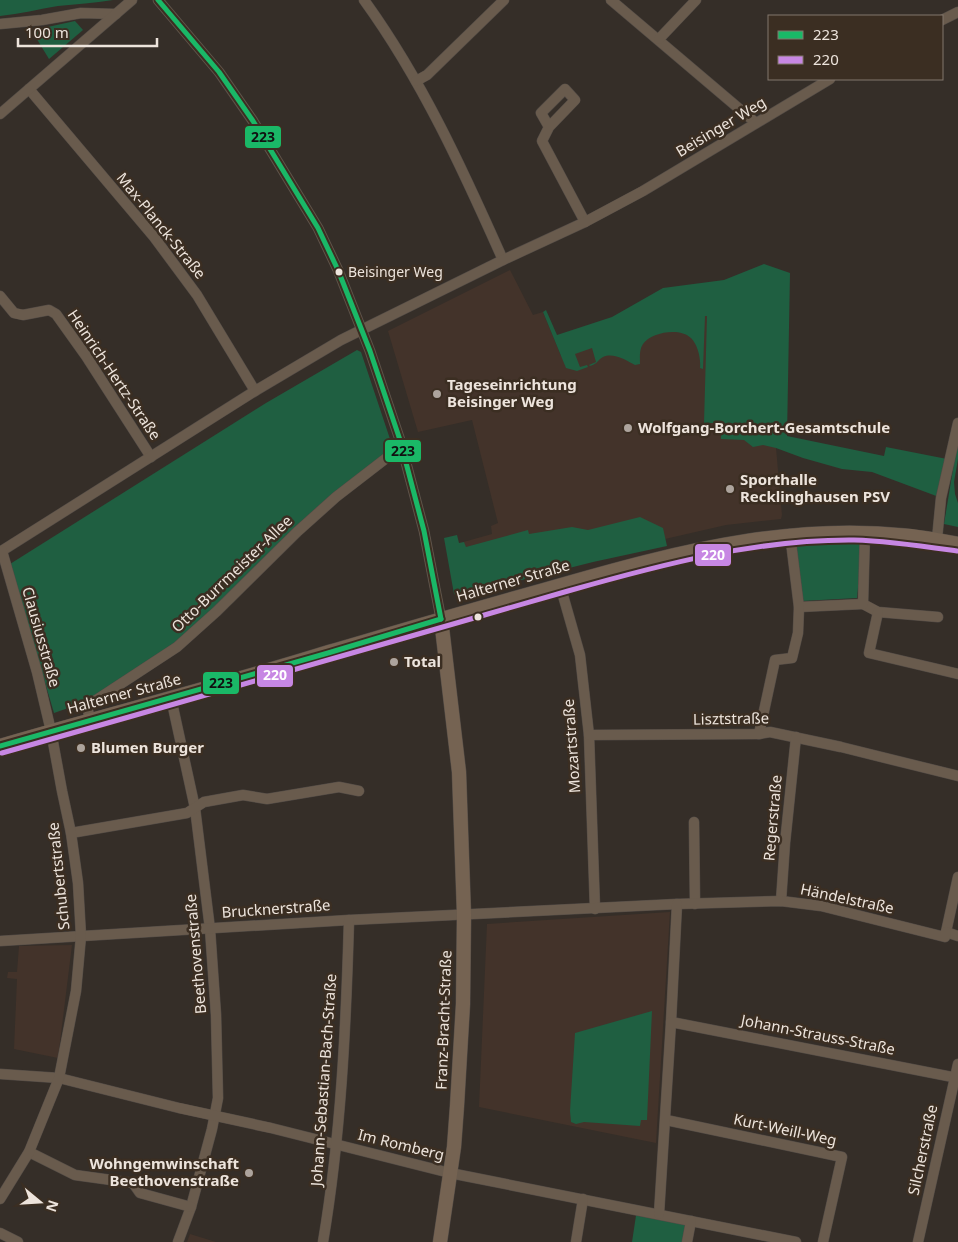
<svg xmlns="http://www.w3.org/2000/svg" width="958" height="1242" font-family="'Noto Sans',sans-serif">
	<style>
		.education { fill: #43332a }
		.green { fill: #1f5f41 }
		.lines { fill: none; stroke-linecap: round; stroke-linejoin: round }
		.street-casing { stroke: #524b46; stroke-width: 11 }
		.secondary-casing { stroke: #524b46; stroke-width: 15 }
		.street { stroke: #695b4d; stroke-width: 10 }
		.secondary { stroke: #756352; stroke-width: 14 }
		.bus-1-casing { stroke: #3b2e22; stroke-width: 9 }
		.bus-2-casing { stroke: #3b2e22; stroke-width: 9 }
		.bus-1 { stroke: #1ab867; stroke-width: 5 }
		.bus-2 { stroke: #c787e3; stroke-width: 5 }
		.bus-dot { fill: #ede4dc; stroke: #3b2e22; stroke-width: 2 }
		.poi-dot { fill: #ada49d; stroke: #3b2e22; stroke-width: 2 }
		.labels { text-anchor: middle; stroke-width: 5; stroke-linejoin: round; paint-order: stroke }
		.bus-label { font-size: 14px; fill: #ede4dc; stroke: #3b2e22; text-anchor: start }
		.street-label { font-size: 15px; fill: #ede4dc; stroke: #3b2e22 }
		.poi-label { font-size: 15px; font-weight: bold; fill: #ede4dc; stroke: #3b2e22; text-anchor: start }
		.line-badge { stroke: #3b2e22; stroke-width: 2 }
		.badge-label { font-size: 14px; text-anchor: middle; font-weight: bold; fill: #fff }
		.pale-badge-label { font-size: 14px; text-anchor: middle; font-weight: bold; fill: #111 }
	</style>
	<rect width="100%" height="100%" fill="#352e28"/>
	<g class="education">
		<polygon points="510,270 533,315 543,312 561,356 707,310 782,436 776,448 782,515 781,519 726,525 460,586 449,546 492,534 491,526 498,523 472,420 418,432 388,331"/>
		<polygon points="670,912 656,1143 479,1107 487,924"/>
		<polygon points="72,945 58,1058 14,1049 17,979 7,978 8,972 17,972 19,946"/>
		<polygon points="190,1234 216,1242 187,1242"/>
	</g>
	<g class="green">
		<path d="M0,0H113C94,3 76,4 58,6C39,9 20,14 0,16Z"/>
		<polygon points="75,21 83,30 49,59 35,36 34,30"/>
		<path d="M764,264L790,273L787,436L884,456L886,447L947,459L939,497L872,472L842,469L803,458L776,448L763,445L753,447L744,440L721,439V423H704L707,316H705L703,369L700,368C701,359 698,345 691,338C680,327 651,332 643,344C639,350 640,357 640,364L635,365C626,360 613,352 603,357C597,360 599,363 590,366L589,365L596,362L592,348L575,354L580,367L587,365L588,367L577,371L566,368L543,312L546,310L557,335L612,317L663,288L724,280Z"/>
		<polygon points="357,350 361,352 393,448 178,641 91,700 54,713 10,564 266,403"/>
		<polygon points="958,439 958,459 954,482 955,494 958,503 958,527 944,524"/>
		<polygon points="640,517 663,528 667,546 593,562 458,596 454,594 444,538 457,535 459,543 464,542 466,547 528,530 529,534 572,527 588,530"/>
		<polygon points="854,538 862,547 857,598 802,601 795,549 797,544 803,539"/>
		<polygon points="652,1011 647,1120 641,1120 640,1126 584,1122 576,1124 571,1122 570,1111 575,1033"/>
		<polygon points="637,1209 691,1221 687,1242 632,1242"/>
	</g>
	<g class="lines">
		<defs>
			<g id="street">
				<polyline points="158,0 219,72 253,121 318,228 338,270 370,351 400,440 424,531 441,619"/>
				<path d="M364,0C422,80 463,170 503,260"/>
				<polyline points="611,0 756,123"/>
				<polyline points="942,20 958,12"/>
				<polyline points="0,24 42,20 81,13 116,14"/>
				<polyline points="659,39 696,0"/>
				<polyline points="416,81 427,75 504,0"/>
				<polyline points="29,89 154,237 197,295 255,391"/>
				<polyline points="0,114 132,0"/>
				<polyline points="549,127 541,113 565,89 575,100 549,127 542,141 585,222"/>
				<polyline points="0,296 14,313 23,315 49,310 56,314 86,356 151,457"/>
				<polyline points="937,539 941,498 958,423"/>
				<polyline points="0,552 255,391 341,340 503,260 585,222 643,191 830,79"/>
				<polyline points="560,585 580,655 589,735 595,909"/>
				<polyline points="863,604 878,612 938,617"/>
				<polyline points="799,607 863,604 865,532"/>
				<polyline points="878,612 869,653 958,674"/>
				<polyline points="171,698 195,808 210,929 216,1015 218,1098 212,1129 191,1207 178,1242"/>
				<polyline points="90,720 87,706 177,647 216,612 297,532 336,497 402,446"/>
				<polyline points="759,734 775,660 792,658 798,633 799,607 790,534"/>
				<polyline points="589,735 759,734 770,732 841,747 958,776"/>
				<polyline points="694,822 695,904"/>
				<polyline points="71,833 187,813 204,802 243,795 267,799 339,787 359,791"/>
				<polyline points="781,901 785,843 796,737"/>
				<polyline points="946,932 958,877"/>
				<polyline points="946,932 958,936"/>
				<polyline points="0,941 349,920 677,904 781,901 821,906 945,937 946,932"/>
				<polyline points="671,1022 677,904"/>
				<polyline points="0,1074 59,1078 179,1108 271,1128 450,1173 796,1242"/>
				<polyline points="666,1120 842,1157 823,1242"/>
				<polyline points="29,1152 75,1175 133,1183 140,1193 191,1207"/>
				<polyline points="0,1199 29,1152 59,1078 76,991 81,936 78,883 71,833 62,791 51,731 37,672 2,551"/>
				<polyline points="659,1214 671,1022 958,1078"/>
				<polyline points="0,1233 18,1242"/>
				<path d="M323,1242C341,1135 346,1028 349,920"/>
				<polyline points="576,1242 583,1199"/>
				<polyline points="687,1242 691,1221"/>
				<polyline points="918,1242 958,1064"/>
			</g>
			<g id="secondary">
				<path d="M0,746C110,714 220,686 329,652C401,631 472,610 544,590C679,551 817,513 958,544"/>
				<polyline points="440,1242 454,1147 457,1106 463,1004 464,915 459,772 441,619"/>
			</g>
		</defs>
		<use href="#street" class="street-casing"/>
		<use href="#secondary" class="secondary-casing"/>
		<use href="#street" class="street"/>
		<use href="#secondary" class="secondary"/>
		<defs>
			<g id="bus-1">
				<polyline points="158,0 219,72 253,121 318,228 338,270 370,351 400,440 424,531 441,619"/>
				<polyline points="0,746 328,653 441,619"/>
			</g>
			<path id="bus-2" d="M2,753C135,715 268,678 401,639C457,623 512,607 568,591C660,565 757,539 854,540C889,541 922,546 957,551"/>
		</defs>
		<use href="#bus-1" class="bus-1-casing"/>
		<use href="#bus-2" class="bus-2-casing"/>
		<use href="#bus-1" class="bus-1"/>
		<use href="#bus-2" class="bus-2"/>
	</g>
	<g class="bus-dot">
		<circle cx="339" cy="272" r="4.5"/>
		<circle cx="478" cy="617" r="4.5"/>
	</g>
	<g class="poi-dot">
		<circle cx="437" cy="394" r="5"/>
		<circle cx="628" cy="428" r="5"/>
		<circle cx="730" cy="489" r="5"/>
		<circle cx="394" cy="662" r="5"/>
		<circle cx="81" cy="748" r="5"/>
		<circle cx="249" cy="1173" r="5"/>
	</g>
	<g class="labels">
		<g class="bus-label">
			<text x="348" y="277">Beisinger Weg</text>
		</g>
		<g class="street-label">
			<text transform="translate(721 127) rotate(-31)" y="5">Beisinger Weg</text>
			<text transform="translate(161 226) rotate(51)" y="5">Max-Planck-Straße</text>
			<text transform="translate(114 375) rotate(56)" y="5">Heinrich-Hertz-Straße</text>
			<text transform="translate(232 574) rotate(-44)" y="5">Otto-Burrmeister-Allee</text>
			<text transform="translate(513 581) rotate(-16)" y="5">Halterner Straße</text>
			<text transform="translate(41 637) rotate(74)" y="5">Clausiusstraße</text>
			<text transform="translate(124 694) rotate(-15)" y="5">Halterner Straße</text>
			<text transform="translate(731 719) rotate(-1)" y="5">Lisztstraße</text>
			<text transform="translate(572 746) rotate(-94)" y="5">Mozartstraße</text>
			<text transform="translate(773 818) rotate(-85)" y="5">Regerstraße</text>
			<text transform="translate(59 876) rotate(-96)" y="5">Schubertstraße</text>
			<text transform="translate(847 899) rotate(12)" y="5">Händelstraße</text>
			<text transform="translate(276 909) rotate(-4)" y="5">Brucknerstraße</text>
			<text transform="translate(196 954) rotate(-95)" y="5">Beethovenstraße</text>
			<text transform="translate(444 1020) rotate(-88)" y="5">Franz-Bracht-Straße</text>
			<text transform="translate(818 1035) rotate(11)" y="5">Johann-Strauss-Straße</text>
			<text transform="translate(324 1080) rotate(-86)" y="5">Johann-Sebastian-Bach-Straße</text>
			<text transform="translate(785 1130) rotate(12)" y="5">Kurt-Weill-Weg</text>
			<text transform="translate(401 1145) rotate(14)" y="5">Im Romberg</text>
			<text transform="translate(923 1150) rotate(-78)" y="5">Silcherstraße</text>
		</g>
		<g class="poi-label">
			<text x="447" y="390">Tageseinrichtung<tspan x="447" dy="17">Beisinger Weg</tspan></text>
			<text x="638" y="433">Wolfgang-Borchert-Gesamtschule</text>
			<text x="740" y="485">Sporthalle<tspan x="740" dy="17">Recklinghausen PSV</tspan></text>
			<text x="404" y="667">Total</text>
			<text x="91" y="753">Blumen Burger</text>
			<text x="239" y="1169" text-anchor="end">Wohngemwinschaft<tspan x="239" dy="17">Beethovenstraße</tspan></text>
		</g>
	</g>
	<g class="line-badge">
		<rect x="244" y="125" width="38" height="24" rx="5" fill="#1ab867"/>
		<rect x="384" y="439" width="38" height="24" rx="5" fill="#1ab867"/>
		<rect x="694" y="543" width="38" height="24" rx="5" fill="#c787e3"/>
		<rect x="256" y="664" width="38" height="24" rx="5" fill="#c787e3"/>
		<rect x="202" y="671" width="38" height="24" rx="5" fill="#1ab867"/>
	</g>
	<g class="badge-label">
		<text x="713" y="560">220</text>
		<text x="275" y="680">220</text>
	</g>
	<g class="pale-badge-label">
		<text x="263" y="142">223</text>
		<text x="403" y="456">223</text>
		<text x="221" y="688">223</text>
	</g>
	<rect x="768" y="15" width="175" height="65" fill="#3b2e22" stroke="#82776c"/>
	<rect x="778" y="31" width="25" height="8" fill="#1ab867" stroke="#82776c"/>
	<text x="813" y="40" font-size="15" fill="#ede4dc">223</text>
	<rect x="778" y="56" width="25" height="8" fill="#c787e3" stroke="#82776c"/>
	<text x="813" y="65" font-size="15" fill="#ede4dc">220</text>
	<g transform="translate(40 1202) rotate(108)" stroke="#3b2e22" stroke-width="4" paint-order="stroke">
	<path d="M0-4L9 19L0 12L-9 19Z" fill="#ede4dc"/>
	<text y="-8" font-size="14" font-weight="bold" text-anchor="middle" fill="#ede4dc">N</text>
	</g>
	<path d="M18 38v8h139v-8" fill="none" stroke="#ede4dc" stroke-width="2.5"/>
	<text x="25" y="38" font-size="15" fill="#ede4dc" stroke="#3b2e22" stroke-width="4" paint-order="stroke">100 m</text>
</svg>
